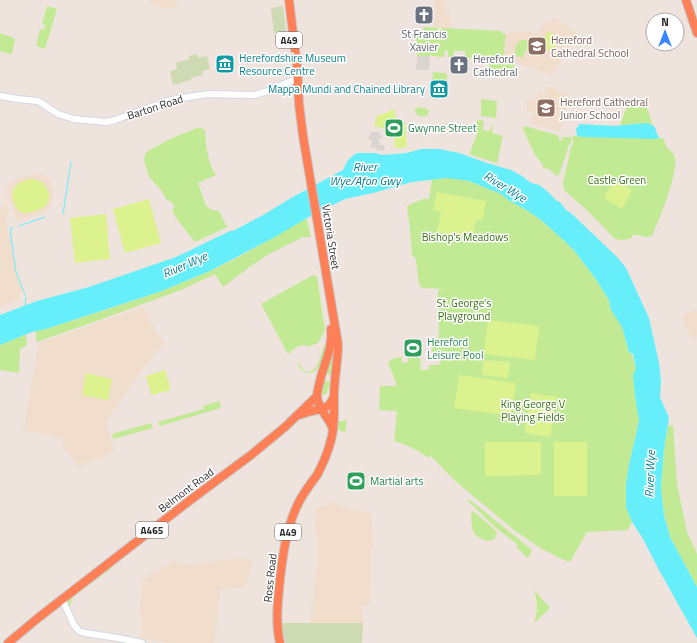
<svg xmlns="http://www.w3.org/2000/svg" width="697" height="643" font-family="'Titillium Web',sans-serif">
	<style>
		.education { fill: #f1ddcb }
		.green { fill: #c2ea94 }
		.cemetery { fill: #cddab2 }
		.pitch { fill: #dbf28f }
		.plaza { fill: #dad5d0 }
		.water { fill: #66effa }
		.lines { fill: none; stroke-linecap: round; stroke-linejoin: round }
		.stream { stroke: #66effa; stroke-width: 1 }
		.secondary-casing { stroke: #d2d9e6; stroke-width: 8 }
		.highway-casing { stroke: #c4c4c4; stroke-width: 10 }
		.secondary { stroke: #fff; stroke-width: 6 }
		.highway { stroke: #ff8057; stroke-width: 8 }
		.labels { text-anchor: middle; stroke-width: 3; stroke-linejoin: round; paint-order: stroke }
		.shield { fill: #fff; stroke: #6b6b6b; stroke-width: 1 }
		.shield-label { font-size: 10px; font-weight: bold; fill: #2c2c2c }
		.worship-label { font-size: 11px; fill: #5b616d; stroke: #fff }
		.education-label { font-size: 11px; fill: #785e54; stroke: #fff; text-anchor: start }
		.culture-label { font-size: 11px; fill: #0d838f; stroke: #fff; text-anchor: start }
		.street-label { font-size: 11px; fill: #2c2c2c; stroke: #fff }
		.leisure-label { font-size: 11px; fill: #27864d; stroke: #fff; text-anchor: start }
		.park-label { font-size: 11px; fill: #397114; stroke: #fff }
		.water-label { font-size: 12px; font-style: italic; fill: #037d93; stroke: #fff }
	</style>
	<rect width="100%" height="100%" fill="#efe3dd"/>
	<g class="education">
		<polygon points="150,0 176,0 178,7 173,8 165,8 157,6 151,3"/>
		<polygon points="434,0 443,0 443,1 445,1 445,14 450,14 450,19 451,20 451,28 433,27 433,22 435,19"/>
		<polygon points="554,17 578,34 551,76 529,67 503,59 506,34 509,32 522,31 528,31 537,34 546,21 550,23"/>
		<polygon points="547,86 569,95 560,131 530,123 531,116 533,115 533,113 527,112 527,104 526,102 527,99 534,101 538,92 544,94"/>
		<polygon points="36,172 50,178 54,195 48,211 17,221 5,188 18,179 33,175"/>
		<polygon points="6,204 8,209 6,220 8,232 17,278 22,290 17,300 0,307 0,209"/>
		<polygon points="143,307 155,330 165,343 143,369 105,423 110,435 114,452 79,466 62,446 64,439 23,430 39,343"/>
		<polygon points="697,310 697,338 689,335 682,315"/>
		<polygon points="330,501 344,508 353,510 365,511 371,514 372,538 375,544 371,549 371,585 369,605 365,605 363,609 363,623 310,623 312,600 318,561 317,532 314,531 316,508 322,507"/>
		<polygon points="239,558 253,560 246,586 220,590 215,643 168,643 141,638 143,621 140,614 142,580 172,561 195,565 214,561"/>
	</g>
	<g class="green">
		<polygon points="47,6 57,9 45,49 36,46 40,29 44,30 45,27 45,25 42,24"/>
		<polygon points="423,27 502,31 503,34 506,34 503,59 515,63 513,69 504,69 498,72 494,72 486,77 478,77 478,69 481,69 482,72 484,70 488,70 489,63 484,63 484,61 482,61 482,62 479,62 479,56 472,56 472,58 466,58 465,51 454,51 454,57 448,57 448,51 445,50 444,57 432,56 432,55 430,55 430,56 417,56 416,35 424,35"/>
		<polygon points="0,33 14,38 15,40 12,53 10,54 0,51"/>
		<path d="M524,40L530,41L538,45L536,53L525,50L523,58L517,56L515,53C516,47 516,41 524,40Z"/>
		<polygon points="433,72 445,73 447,75 447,81 444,84 432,83"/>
		<polygon points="481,99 497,101 496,118 481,116"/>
		<polygon points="644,101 653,125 647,123 620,125 628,103 642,103"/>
		<path d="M419,107L428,109L429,111L428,115C423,118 414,116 415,109Z"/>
		<polygon points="477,120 484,121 483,130 490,131 491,126 493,126 492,133 503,136 497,163 499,164 469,154 477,135"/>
		<polygon points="525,126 557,135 559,136 559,140 561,141 563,137 571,137 572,139 571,143 568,146 567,152 558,177 549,169 543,168 543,165 535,155 523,129 523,127"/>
		<path d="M197,128H201L205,130C206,146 207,162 216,175L198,183L206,206L212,210L219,211L227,227L195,242L176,218L172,210L175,207L172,202L167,200L161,190L149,177L144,160L145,154L148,151L172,138Z"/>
		<path d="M572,136L655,139L663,138L667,148C671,150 674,153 675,158C678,173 659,221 652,236L645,237L638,235H632V238L623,240L615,239L588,211L565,191L564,188L563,183L571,147C574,143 574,140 572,136Z"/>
		<path d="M447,178L469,181L501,194L510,201L528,211L541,220L573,249L595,278L609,300L611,310L622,327L629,352L632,355L636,369L635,396L639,421L629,465L626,484V507L632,522L628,530L587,532L570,562L564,560L542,549L514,530L454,480L431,456L429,458C418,450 407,445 394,441L397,411L379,410L380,386H397L388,362L394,358L402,357V363L408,362V358H420L421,370H429V365H440L439,355H432V342L439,341L438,290L443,289L423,288L421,287L419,284L416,259L412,255L410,229L407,206L423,199H429L432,179Z"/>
		<path d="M306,218L307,221L311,237H303L271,253L252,265L223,287L215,274L181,290L94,322L45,339L36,342V331L46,329C101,311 157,295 210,271C243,256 274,237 306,218Z"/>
		<polygon points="313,275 317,276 325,330 318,343 308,347 306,345 298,346 288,354 261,304"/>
		<polygon points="26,335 27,345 20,349 19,373 2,370 0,371 0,345"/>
		<path d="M324,345L326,346C323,355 321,372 310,373C304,373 300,369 297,364L298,363C314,386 320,358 324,345Z"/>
		<polygon points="334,349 332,376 325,373 333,351"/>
		<polygon points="325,381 329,381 330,383 327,393 324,395 321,395 324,382"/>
		<polygon points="219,401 221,408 160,426 158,422 204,409 203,406"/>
		<path d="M347,420L345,432C338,431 337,428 337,421H342Z"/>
		<polygon points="151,423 153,428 113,439 112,434"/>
		<polygon points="668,425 673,426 677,484 687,532 697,554 697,587 670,537 664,515 661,488 664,449"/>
		<polygon points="469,499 532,550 528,558 516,547 518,545 495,527 468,501"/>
		<path d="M473,511L495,530L497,533L495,538L493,540C488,541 485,541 480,538C470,533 472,522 471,512Z"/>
		<polygon points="111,566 112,568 73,597 69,608 66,600"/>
		<path d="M534,590L550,608L534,623C538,609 538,604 534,590Z"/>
	</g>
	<g class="cemetery">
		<polygon points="283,6 286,31 274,33 271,8"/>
		<polygon points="197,54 198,58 207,56 210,69 202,71 203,75 191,78 191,80 173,85 170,71 177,69 176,63 189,59 189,56"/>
		<polygon points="282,623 363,623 362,643 286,643 282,630"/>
	</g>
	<g class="pitch">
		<polygon points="548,31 556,36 555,39 557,44 555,48 551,49 550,51 541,46"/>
		<polygon points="395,109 396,124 405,123 407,147 395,148 394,131 374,126 377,116"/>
		<path d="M31,179C44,179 54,193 46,205C42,210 32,212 26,213C15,214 9,195 15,187C19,182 25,180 31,179Z"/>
		<polygon points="614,180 632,190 622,209 604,198"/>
		<polygon points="437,192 486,201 482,221 476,220 472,239 437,232 441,212 433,210"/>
		<polygon points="149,199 161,243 125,253 113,209"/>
		<polygon points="106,214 110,259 75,263 70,218"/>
		<polygon points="488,320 539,326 535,360 484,354"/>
		<polygon points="484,360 510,362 508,378 482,375"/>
		<polygon points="165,370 171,390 151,395 146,376"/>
		<polygon points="86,373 112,379 108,400 82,395"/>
		<polygon points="459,375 516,383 511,416 454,408"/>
		<polygon points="531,393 557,397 550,437 525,433"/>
		<polygon points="485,442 541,442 541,475 485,476"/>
		<rect x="554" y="442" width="33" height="54"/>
	</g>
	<g class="plaza">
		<polygon points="417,56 430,56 429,70 416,70"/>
		<polygon points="372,132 380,132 380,135 383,135 382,138 379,139 380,145 384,145 385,150 377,151 376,148 371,148 372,140 368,140 369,136"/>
	</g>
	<g class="water">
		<path d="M647,123C660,127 653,131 660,138L655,139L582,137L577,136L576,129L580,124L614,126L635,124Z"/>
		<polygon points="421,149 439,149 459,153 487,163 511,170 522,176 531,183 539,185 547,191 558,202 559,201 566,210 572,214 617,257 626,268 649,318 659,363 661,382 660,397 669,418 664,449 661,488 664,515 670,537 697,587 697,638 659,570 642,537 632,522 626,507 626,484 629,465 639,421 635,396 633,375 636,369 633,354 629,352 622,327 611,310 609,300 595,278 573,249 541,220 528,211 510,201 501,194 469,181 447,178 412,182 373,193 345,199 314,214 275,237 210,271 159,292 46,329 32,332 0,345 0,315 37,301 89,287 176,257 230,231 233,231 265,214 291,198 343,170 348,160 355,154 358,153 375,153 382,155 395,154 407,153"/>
	</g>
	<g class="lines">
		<g class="stream">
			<polyline points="63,214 71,162"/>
			<polyline points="19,226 45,217"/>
			<polyline points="13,228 10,229 16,272 25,295"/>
			<polyline points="25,307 26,297"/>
		</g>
		<defs>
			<g id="secondary">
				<polyline points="0,96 18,99 38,101 58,114 74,119 107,122 115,120 167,101 182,98 208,94 254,95 268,91 298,78"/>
				<polyline points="62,599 74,625 79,631 85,633 118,638 142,643"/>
			</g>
			<g id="highway">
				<polyline points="686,0 697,33"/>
				<path d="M331,329C333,348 324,363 320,381C319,385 317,391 317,396C318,410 329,417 333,429"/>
				<path d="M299,415C302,414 305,413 308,412C322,408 328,411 334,396"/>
				<polyline points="8,643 38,618 193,498 251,455 285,427 317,396"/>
				<path d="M280,643C275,622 278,600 280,579C283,553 287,524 300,500C305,491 311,483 317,475C322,466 326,456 329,447C335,430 334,413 334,396C334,378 338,362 338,344L303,136L299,104L297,66L289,0"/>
			</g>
		</defs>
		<use href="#secondary" class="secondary-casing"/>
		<use href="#highway" class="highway-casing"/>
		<use href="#secondary" class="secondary"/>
		<use href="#highway" class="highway"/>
	</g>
	<defs>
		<symbol id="church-square" viewBox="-11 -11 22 22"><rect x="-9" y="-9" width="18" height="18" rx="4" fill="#6b7280" stroke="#fff"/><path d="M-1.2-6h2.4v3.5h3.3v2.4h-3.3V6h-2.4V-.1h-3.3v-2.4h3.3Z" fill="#fff"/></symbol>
		<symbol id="school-square" viewBox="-11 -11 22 22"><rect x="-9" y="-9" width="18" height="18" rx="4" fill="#8d6e63" stroke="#fff"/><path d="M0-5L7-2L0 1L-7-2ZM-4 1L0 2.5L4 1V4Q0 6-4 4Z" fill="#fff"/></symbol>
		<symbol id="museum-square" viewBox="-11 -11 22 22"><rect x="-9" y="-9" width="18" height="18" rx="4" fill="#0f9aa8" stroke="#fff"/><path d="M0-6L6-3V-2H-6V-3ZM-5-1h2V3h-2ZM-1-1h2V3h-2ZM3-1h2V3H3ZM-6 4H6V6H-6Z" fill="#fff"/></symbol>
		<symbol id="stadium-square" viewBox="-11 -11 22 22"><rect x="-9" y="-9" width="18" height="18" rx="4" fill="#2e9e5b" stroke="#fff"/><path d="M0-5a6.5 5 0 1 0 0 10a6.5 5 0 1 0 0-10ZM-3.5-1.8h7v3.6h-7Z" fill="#fff"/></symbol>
	</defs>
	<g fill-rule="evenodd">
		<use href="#church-square" x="413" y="4" width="22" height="22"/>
		<use href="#school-square" x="526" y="35" width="22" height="22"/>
		<use href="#museum-square" x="214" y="53" width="22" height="22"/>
		<use href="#church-square" x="448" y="54" width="22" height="22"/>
		<use href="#museum-square" x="428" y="78" width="22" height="22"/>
		<use href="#school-square" x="535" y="97" width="22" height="22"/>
		<use href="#stadium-square" x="383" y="117" width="22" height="22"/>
		<use href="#stadium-square" x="402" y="337" width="22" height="22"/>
		<use href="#stadium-square" x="345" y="470" width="22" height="22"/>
	</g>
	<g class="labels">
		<g class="shield">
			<rect x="276" y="32" width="26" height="16" rx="3"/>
			<rect x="136" y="522" width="32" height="16" rx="3"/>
			<rect x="275" y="524" width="26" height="16" rx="3"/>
		</g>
		<g class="shield-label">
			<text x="289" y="44">A49</text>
			<text x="152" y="534">A465</text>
			<text x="288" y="536">A49</text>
		</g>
		<g class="worship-label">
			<text x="424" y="38">St Francis<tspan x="424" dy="13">Xavier</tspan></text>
			<text x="473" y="63" text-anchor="start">Hereford<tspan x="473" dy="13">Cathedral</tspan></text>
		</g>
		<g class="education-label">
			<text x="551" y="44">Hereford<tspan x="551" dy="13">Cathedral School</tspan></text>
			<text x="560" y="106">Hereford Cathedral<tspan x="560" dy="13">Junior School</tspan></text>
		</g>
		<g class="culture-label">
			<text x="239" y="62">Herefordshire Museum<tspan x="239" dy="13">Resource Centre</tspan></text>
			<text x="425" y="93" text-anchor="end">Mappa Mundi and Chained Library</text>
		</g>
		<g class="street-label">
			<text transform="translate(155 107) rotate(-18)" y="4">Barton Road</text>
			<text transform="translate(331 237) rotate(81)" y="4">Victoria Street</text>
			<text transform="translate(186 490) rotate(-37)" y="4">Belmont Road</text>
			<text transform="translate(270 578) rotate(-84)" y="4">Ross Road</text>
		</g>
		<g class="leisure-label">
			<text x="408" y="132">Gwynne Street</text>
			<text x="427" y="346">Hereford<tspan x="427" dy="13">Leisure Pool</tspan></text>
			<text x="370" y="485">Martial arts</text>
		</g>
		<g class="park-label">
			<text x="617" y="184">Castle Green</text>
			<text x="465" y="241">Bishop's Meadows</text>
			<text x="464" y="307">St. George's<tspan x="464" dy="13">Playground</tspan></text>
			<text x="533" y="408">King George V<tspan x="533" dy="13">Playing Fields</tspan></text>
		</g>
		<g class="water-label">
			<text x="365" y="171">River<tspan x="365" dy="14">Wye/Afon Gwy</tspan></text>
			<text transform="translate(505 187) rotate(31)" y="4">River Wye</text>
			<text transform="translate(185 265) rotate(-24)" y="4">River Wye</text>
			<text transform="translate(650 474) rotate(-88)" y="4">River Wye</text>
		</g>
	</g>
	<g transform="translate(665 32)"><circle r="19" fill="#ffffff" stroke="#ababab"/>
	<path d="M0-3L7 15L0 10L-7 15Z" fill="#3984ff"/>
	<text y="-6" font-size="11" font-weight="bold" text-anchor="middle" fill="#2c2c2c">N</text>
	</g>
</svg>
